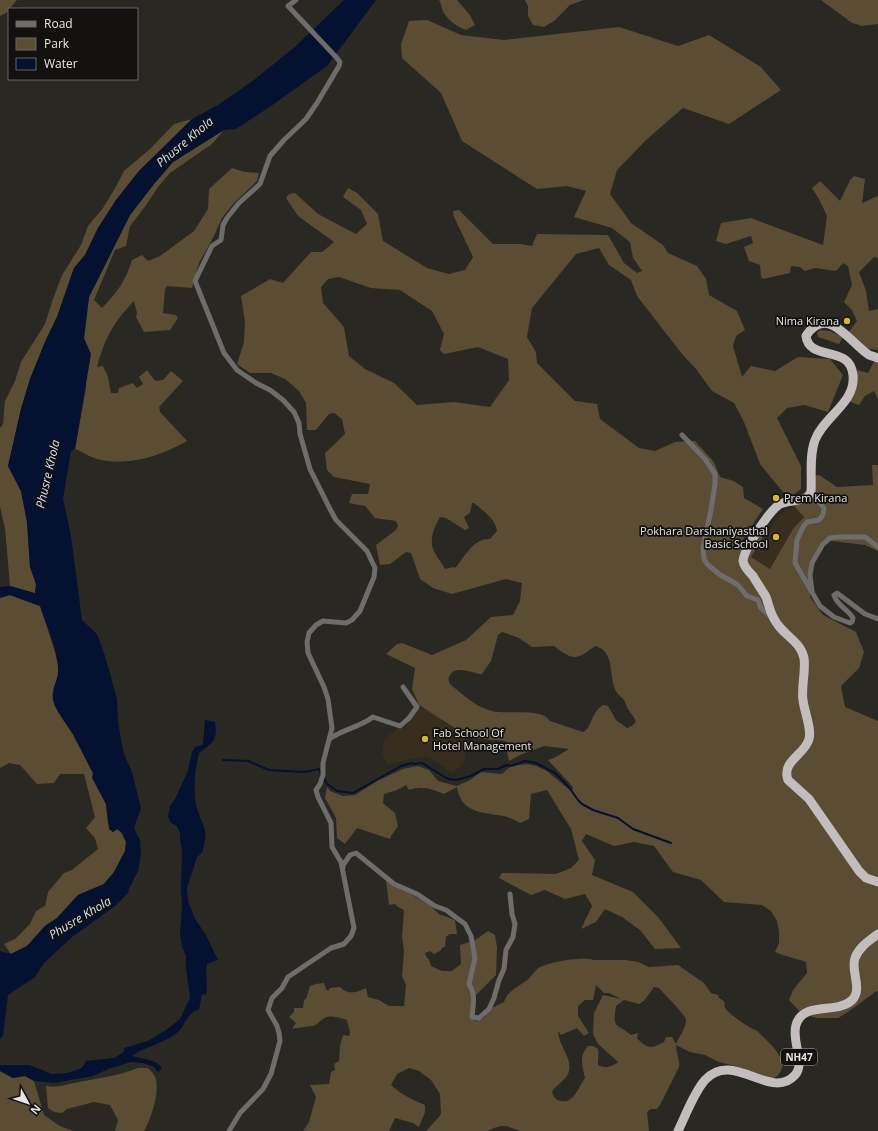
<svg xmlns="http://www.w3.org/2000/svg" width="878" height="1131" font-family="'Open Sans',sans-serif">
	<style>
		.education { fill: #382e1e }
		.green { fill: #5b4c34; fill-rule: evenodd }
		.water { fill: #041131 }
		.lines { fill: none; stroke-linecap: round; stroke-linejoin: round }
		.stream { stroke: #041131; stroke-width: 2 }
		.minor { stroke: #6f6c6c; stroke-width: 5 }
		.trunk { stroke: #c4bdbe; stroke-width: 9 }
		.poi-dot { fill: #d3b635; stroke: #12110f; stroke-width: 1.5 }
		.labels { text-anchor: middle; stroke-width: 3.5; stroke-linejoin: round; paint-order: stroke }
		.shield { fill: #12110f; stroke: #a8a6a4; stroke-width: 1 }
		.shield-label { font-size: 10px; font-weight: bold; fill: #e8e6e4 }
		.poi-label { font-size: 11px; fill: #e8e6e4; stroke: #12110f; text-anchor: end }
		.water-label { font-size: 12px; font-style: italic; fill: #d4e1fc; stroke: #12110f }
	</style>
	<rect width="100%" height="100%" fill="#2a2823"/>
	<g class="education">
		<polygon points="794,506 804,517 793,529 789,537 770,569 751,557 780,514"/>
		<polygon points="417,707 432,713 465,737 465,762 453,773 427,756 387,764 382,752 384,740 400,726 407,725"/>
	</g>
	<g class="green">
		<polygon points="0,0 17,0 6,13 0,16"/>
		<path d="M439,0H457L470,15L475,25L466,30C457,27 446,19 442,9C441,5 441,3 439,0Z"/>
		<polygon points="525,0 584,0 570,5 554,21 544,27 533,25 528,16 528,6"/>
		<polygon points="821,0 878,0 878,24 862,26 852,23"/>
		<path d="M427,20L461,35L504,40L619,27L678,46L709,35L761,67L781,90L729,124L683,108L646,140L617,170L610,194L631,223L663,245L668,253L697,266L706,279L709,295L737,311L745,330L736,336L733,346L742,377L751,366L775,371L798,357L830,359L843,375L828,412L804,405L787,408L777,418L801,466V489L793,495L783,492L760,464L744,422L734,403L712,391L696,369L682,354L637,296L631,280L609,265L599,248L576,254L532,308L527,337L536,352L537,363L575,401L597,404L600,419L639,448L655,451L675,442L695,441L714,462L720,477L734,481L743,487L744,498L763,509L738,547L745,551L759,534L763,538L751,557L770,569L793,529L804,517L794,506L807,497L813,476L819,475L837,487L873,485L872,465H878V551L865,545L823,540L810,563V597L823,615L856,632L864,652L859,668L841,686L845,707L878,721V991L875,992L848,1012L838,1018H818L803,1015L789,1000L793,990L807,973L806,962C796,958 786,957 775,952L779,943V931L777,921L771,911L762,905L724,902L701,880L673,872L654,846L634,842L614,846L586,834L582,841L595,860L592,875L633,892L658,917L681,948L655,949L640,930L622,917L605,909L596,922L581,929L592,906L585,894L565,899L545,890L531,895L499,878L502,873L556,874L571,868L579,860L571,829L547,790L531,794L529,819L520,823C515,820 509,817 503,816C481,812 461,813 457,787L444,794C432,789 422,785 409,790L406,785L397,790L384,794L383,803L395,813L398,826L391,836L390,839L357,828L345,844L337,838L336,818L325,798L327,787L330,791L343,796L355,795L379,780L403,769L418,766L429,770L438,781L457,786L470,780L481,772L502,774L511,766L527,764L536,766L547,771L572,792L573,787L548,760L554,758L569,749L544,746L520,755L509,761L505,741L470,738L419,705L412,689L415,668L386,654L397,644L402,643L432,655L466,640L491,617L513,615L520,601L522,583L506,579L452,594L433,588L420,579L411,553L406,552L390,564L380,565L376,545L396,530L398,526L396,521L375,518L365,506L349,503L352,494H368L370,484L334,477L327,470L325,453L345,434L342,419L334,413L329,414L316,430H307L306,403L299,391L285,379L271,373H250L237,364L244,342L245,322L241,296L270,279L283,283L311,252H322L334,242L298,216L286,198L289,194L295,193L318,214L356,234L367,224L361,210L343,197L348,188L357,193L378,214L383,241L427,268L449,274L465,270L473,257L454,217L453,211L459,210L493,244H520L532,246L537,234L608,235L624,263L637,273L642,271L633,258L630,242L612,228L574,217L586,191L567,186L537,189L462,141L441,93L402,58L401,44L409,21ZM339,277L371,288L400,290L432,311L444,334L440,350L444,354L478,347L508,359L509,380L490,407L454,402L417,405L394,383L365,369L349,356L344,327L323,303L321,287L328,279ZM472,503H474C483,511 495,518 497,531L490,539C473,538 465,557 455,568L454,567L445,569C442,563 438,559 435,553C428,541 434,528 440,517L446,518L465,530L469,528L464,517L470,513ZM502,632L519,638L532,647L554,646C572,660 576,661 595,646C616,651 608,677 616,691C618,695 622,697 624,700C626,703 626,706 628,709C631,714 634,716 636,722L632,726L627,728L616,720L608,706L603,705C590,713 592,729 583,732L550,721C542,707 507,715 492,711C477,707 468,699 456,689C453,687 447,683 449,677C454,663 473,674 482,674L491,661L498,635Z"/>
		<polygon points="192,119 139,171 116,200 98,228 85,255 74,268 57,317 45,342 30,379 21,409 8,466 21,491 27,522 30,567 36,584 35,594 10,586 5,528 0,507 0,428 3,424 5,401 15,381 21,362 45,324 53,299 62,275 81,245 88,226 103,208 114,190 124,171 150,149 174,124"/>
		<path d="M224,130L212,144L170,173L158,187L147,204L130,226L126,246L115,250L94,300L102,308C118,291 125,282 132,260L142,255L148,261L160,256L194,231L208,209L209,189L232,168L245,172L259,173L257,181L234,203L222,218L213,238L199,263L192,288L167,286L165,290L163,313L176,315L178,318L170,330L144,332L136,317L137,313L134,301C113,323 105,338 97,367L103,366L108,377L111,393H118L119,388L133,383L137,388L143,384L139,377L147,370L155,381L163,380L171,371L183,381L159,407L160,412L187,441C161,456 127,467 97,459C92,458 81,451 75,449L86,388L84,338L89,297L130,215L154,184L173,162Z"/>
		<polygon points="854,176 865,179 862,203 878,196 878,258 874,257 859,272 866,291 869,311 878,309 878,350 864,348 847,334 857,321 852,310 844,302 852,285 848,266 843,263 836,271 815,268 805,271 800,267 791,266 790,273 763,279 761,277 760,265 749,261 744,247 753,243 751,236 726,244 716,241 721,223 751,218 823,245 827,216 819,199 812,188 820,181 840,201 850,180"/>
		<polygon points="820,330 830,331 843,337 839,344 818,337 817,333"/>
		<path d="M875,360L878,361V399L874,391L865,396L859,405L848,401C857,394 857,381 857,370L868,373Z"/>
		<polygon points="10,595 40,606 55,652 59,669 58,679 54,687 53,700 57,710 73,735 93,773 106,804 108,823 113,832 117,829 122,833 126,842 125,851 114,872 104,884 78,895 57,918 45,926 27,946 11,954 4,944 15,939 30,924 36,911 45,906 48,892 64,873 72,870 98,849 95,838 86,828 95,817 84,774 60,774 54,783 37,784 20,765 9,763 0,768 0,598"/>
		<path d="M386,881L395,887L411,894L430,905L439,914L455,920L457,934H450L446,937L445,947H443L440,951L434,954L430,951L425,953L426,956L429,960L431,966L442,971H452L461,964L460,945L474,941L488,931L495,935L497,947L496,975L476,995L474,1015L475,1021L484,1018L492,1008L504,1002C507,992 517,987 526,981C530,978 533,973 537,969C546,962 583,956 594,960H626L638,962L649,967L678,965L704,983L711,993L718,995L719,998L724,1001C725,1003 724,1006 725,1008C728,1013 750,1029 756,1030C768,1042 797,1064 773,1079H767L735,1066L719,1062L705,1055L690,1052L676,1045C676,1053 680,1059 679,1067L660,1105L657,1109H651L647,1112L649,1131H520C506,1125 502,1124 488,1131H426L439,1117L441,1113L440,1094L431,1080L419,1071L409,1068L397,1074L391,1085C401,1094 412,1100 425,1105V1112L419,1127L413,1123L395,1118L389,1131H303L309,1122L316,1097L310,1085L329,1084L331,1072L335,1070L334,1064L339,1061L340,1046L343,1035L349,1036L350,1032L347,1020C339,1018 330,1014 323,1019C319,1022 317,1025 312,1026C305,1027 300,1027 293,1029V1027L296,1023L289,1017L294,1012V1008H303L304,1000L306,999L310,986L316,984L324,983L326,989L328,991L330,988L340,987C348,995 356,993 366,988L368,997L379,1000L389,1006H404L406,985L402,976L404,951L402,936L404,910L398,907L395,904L389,905ZM596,985L604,993H609L621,999L603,995L594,1013L593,1034L598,1044L618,1062C611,1067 606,1069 598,1065C598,1059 599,1054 598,1049L593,1046H588C579,1056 582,1065 585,1078C579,1086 574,1104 561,1101C555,1100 554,1097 552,1092C556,1085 563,1082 567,1076C576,1061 558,1046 558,1031L561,1035L577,1028L584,1036L589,1033L578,1016V1006L585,1000H593ZM654,987L659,988C664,994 686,1015 686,1020C686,1029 679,1036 676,1044L672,1037H666L664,1042C652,1049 647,1049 637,1038L638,1033L631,1035C617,1023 612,1030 616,1006L624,1000L639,1004L644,1001Z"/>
		<path d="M138,1068H148C150,1070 153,1073 154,1075C162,1087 151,1120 144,1131H115L118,1120L110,1105L94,1102L67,1109L62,1113L54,1112L48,1108L46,1086C55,1088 64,1085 74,1083C94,1079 118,1076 138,1068Z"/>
		<polygon points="0,1071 13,1078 25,1076 34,1081 44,1115 60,1126 73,1131 0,1131"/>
	</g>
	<g class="water">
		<path d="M344,0H376L327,66L271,106L236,129L224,130L173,162L154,184L130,215L89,297L84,338L91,354L75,449L71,451L63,499L71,536L82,620L97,634L105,656L117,699L118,723L124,754L132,772L141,808L134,828L140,840L141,854L138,871L129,889L128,893L115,906L72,937L44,963L35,977L8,995L3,1036L0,1039V951L11,954L27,946L45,926L57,918L78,895L104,884L114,872L125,851L126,842L122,833L117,829L113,832L109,829L106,804L92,778L93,773C86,760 80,747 73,734C67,724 56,712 53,700C51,689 58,681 58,671C59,653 46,624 40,606L10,595L0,598V587L10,586L35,593L36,584L30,567L27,522L21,491L8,466L21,409L30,379L45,342L57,317L74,268L85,255L98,228L116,200L139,171L192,119L218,105L254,80L296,46Z"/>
		<path d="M205,720L215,722C218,740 213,743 199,753C195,769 193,788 196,805C198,814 203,822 205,831C206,838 204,846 202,853L197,857L191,876L187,888L188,901L195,919L206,935L218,960L207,964C205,974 208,984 206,995L202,994L199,1010C188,1011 185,1026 178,1032C166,1043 145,1046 132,1056C142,1059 156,1059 162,1068L158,1072L154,1067L143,1063L131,1062L108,1069L93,1076L54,1083L34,1081L25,1076L13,1078L0,1071V1065H29L52,1074L67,1073L82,1068L86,1061L114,1058L124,1052V1048L148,1041L166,1030L180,1019L190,998L186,968V956L182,947L180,933L182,906L181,890L182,849L180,840V833L177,826L171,823L168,816L170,806L175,799L188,771L192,752L195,747L203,745Z"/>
	</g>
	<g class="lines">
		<g class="stream">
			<polyline points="223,760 248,761 269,770 304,772 319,769 321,774"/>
			<polyline points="323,777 327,784 337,791 353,793 401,766 412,763 413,764 422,763 448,779 456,780 471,776 484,769 498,769 507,765 511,766 525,761 536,763 555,773 568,786 578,800 582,804 593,810 618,818 633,829 671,843"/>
		</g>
		<g class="minor">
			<polyline points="682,435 705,459 715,474 715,484 711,510 703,548 704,559 707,564 719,574 738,585 747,596 758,600 761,608 770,616"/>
			<path d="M811,492L824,508L823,515L819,520L807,522L803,527L797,540L795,563L820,606L834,617L850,623L852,622L853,618C848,609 837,606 834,595L837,593L865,614L878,619"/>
			<polyline points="812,591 810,575 812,563 823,544 830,538 838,537 865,537 878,547"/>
			<path d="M331,738C344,729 360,727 373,717L400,726L409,718L417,707L403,687"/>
			<path d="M343,867V865L350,855L356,853L394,884L417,894L435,906L446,910L465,924L471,936L475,958L469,984C476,995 473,1005 472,1017L479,1018L489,1009L494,998L499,980L504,969L506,950L513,937L515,924L512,914L510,894"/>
			<polyline points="229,1131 240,1113 263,1089 271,1074 280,1041 279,1033 277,1026 268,1010 272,998 282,988 288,977 331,948 344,944 351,936 354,928 341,862 332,847 331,823 318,797 316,790 320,784 323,775 323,763 332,728 328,699 324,687 308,653 307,642 309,633 316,625 323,621 346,623 352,620 360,611 374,577 375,568 367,551 336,520 330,509 310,469 300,434 299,423 294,412 283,400 270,390 256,383 237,370 224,353 195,281 212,246 221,240 223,225 227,218 239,203 260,184 270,156 284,140 306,119 317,103 339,66 340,62 336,57 288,6 296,0"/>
		</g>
		<g class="trunk">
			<path d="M878,358C875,357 872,356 869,355C850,343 827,303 806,336C809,362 850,344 853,375C856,403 824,416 815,440C809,456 812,475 811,492C806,503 790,499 780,504C769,511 744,549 743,561C744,567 749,572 753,576C757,583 762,590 766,597C770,608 770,615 778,625C786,636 801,643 804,658C806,672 801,686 803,700C804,711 812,729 809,739C805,755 781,761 788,780L809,799L859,871L866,878L878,882"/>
			<path d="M678,1131C686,1115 693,1094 705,1080C733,1049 771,1102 795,1075C806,1063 791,1041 796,1025C803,1001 835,1014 851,1001C864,990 850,971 855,958C859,947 870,940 878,934"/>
		</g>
	</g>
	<g class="poi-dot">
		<circle cx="847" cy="321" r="4"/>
		<circle cx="776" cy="498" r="4"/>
		<circle cx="776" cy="537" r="4"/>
		<circle cx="425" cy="739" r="4"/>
	</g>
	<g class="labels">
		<rect class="shield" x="781" y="1049" width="36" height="16" rx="3"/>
		<g class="shield-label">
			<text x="799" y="1061">NH47</text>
		</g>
		<g class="poi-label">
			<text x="839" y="325">Nima Kirana</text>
			<text x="784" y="502" text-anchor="start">Prem Kirana</text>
			<text x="768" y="535">Pokhara Darshaniyasthal<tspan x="768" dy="13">Basic School</tspan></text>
			<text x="433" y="737" text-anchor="start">Fab School Of<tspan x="433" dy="13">Hotel Management</tspan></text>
		</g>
		<g class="water-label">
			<text transform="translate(185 142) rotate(-40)" y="4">Phusre Khola</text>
			<text transform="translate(48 474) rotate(-77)" y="4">Phusre Khola</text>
			<text transform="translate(80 918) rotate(-31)" y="4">Phusre Khola</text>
		</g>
	</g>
	<rect x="8" y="8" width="130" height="72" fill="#12110f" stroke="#686664"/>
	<rect x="16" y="21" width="20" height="6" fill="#6f6c6c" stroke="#686664"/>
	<text x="44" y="28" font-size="12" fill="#e8e6e4">Road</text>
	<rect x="16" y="38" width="20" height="12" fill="#5b4c34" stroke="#686664"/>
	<text x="44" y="48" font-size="12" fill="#e8e6e4">Park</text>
	<rect x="16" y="58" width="20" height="12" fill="#041131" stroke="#686664"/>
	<text x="44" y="68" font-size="12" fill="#e8e6e4">Water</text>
	<g transform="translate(28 1103) rotate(130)" stroke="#12110f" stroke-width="3" paint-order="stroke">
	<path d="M0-3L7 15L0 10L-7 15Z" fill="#e8e6e4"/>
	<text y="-6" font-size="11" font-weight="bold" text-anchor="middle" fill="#e8e6e4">N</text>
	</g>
</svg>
